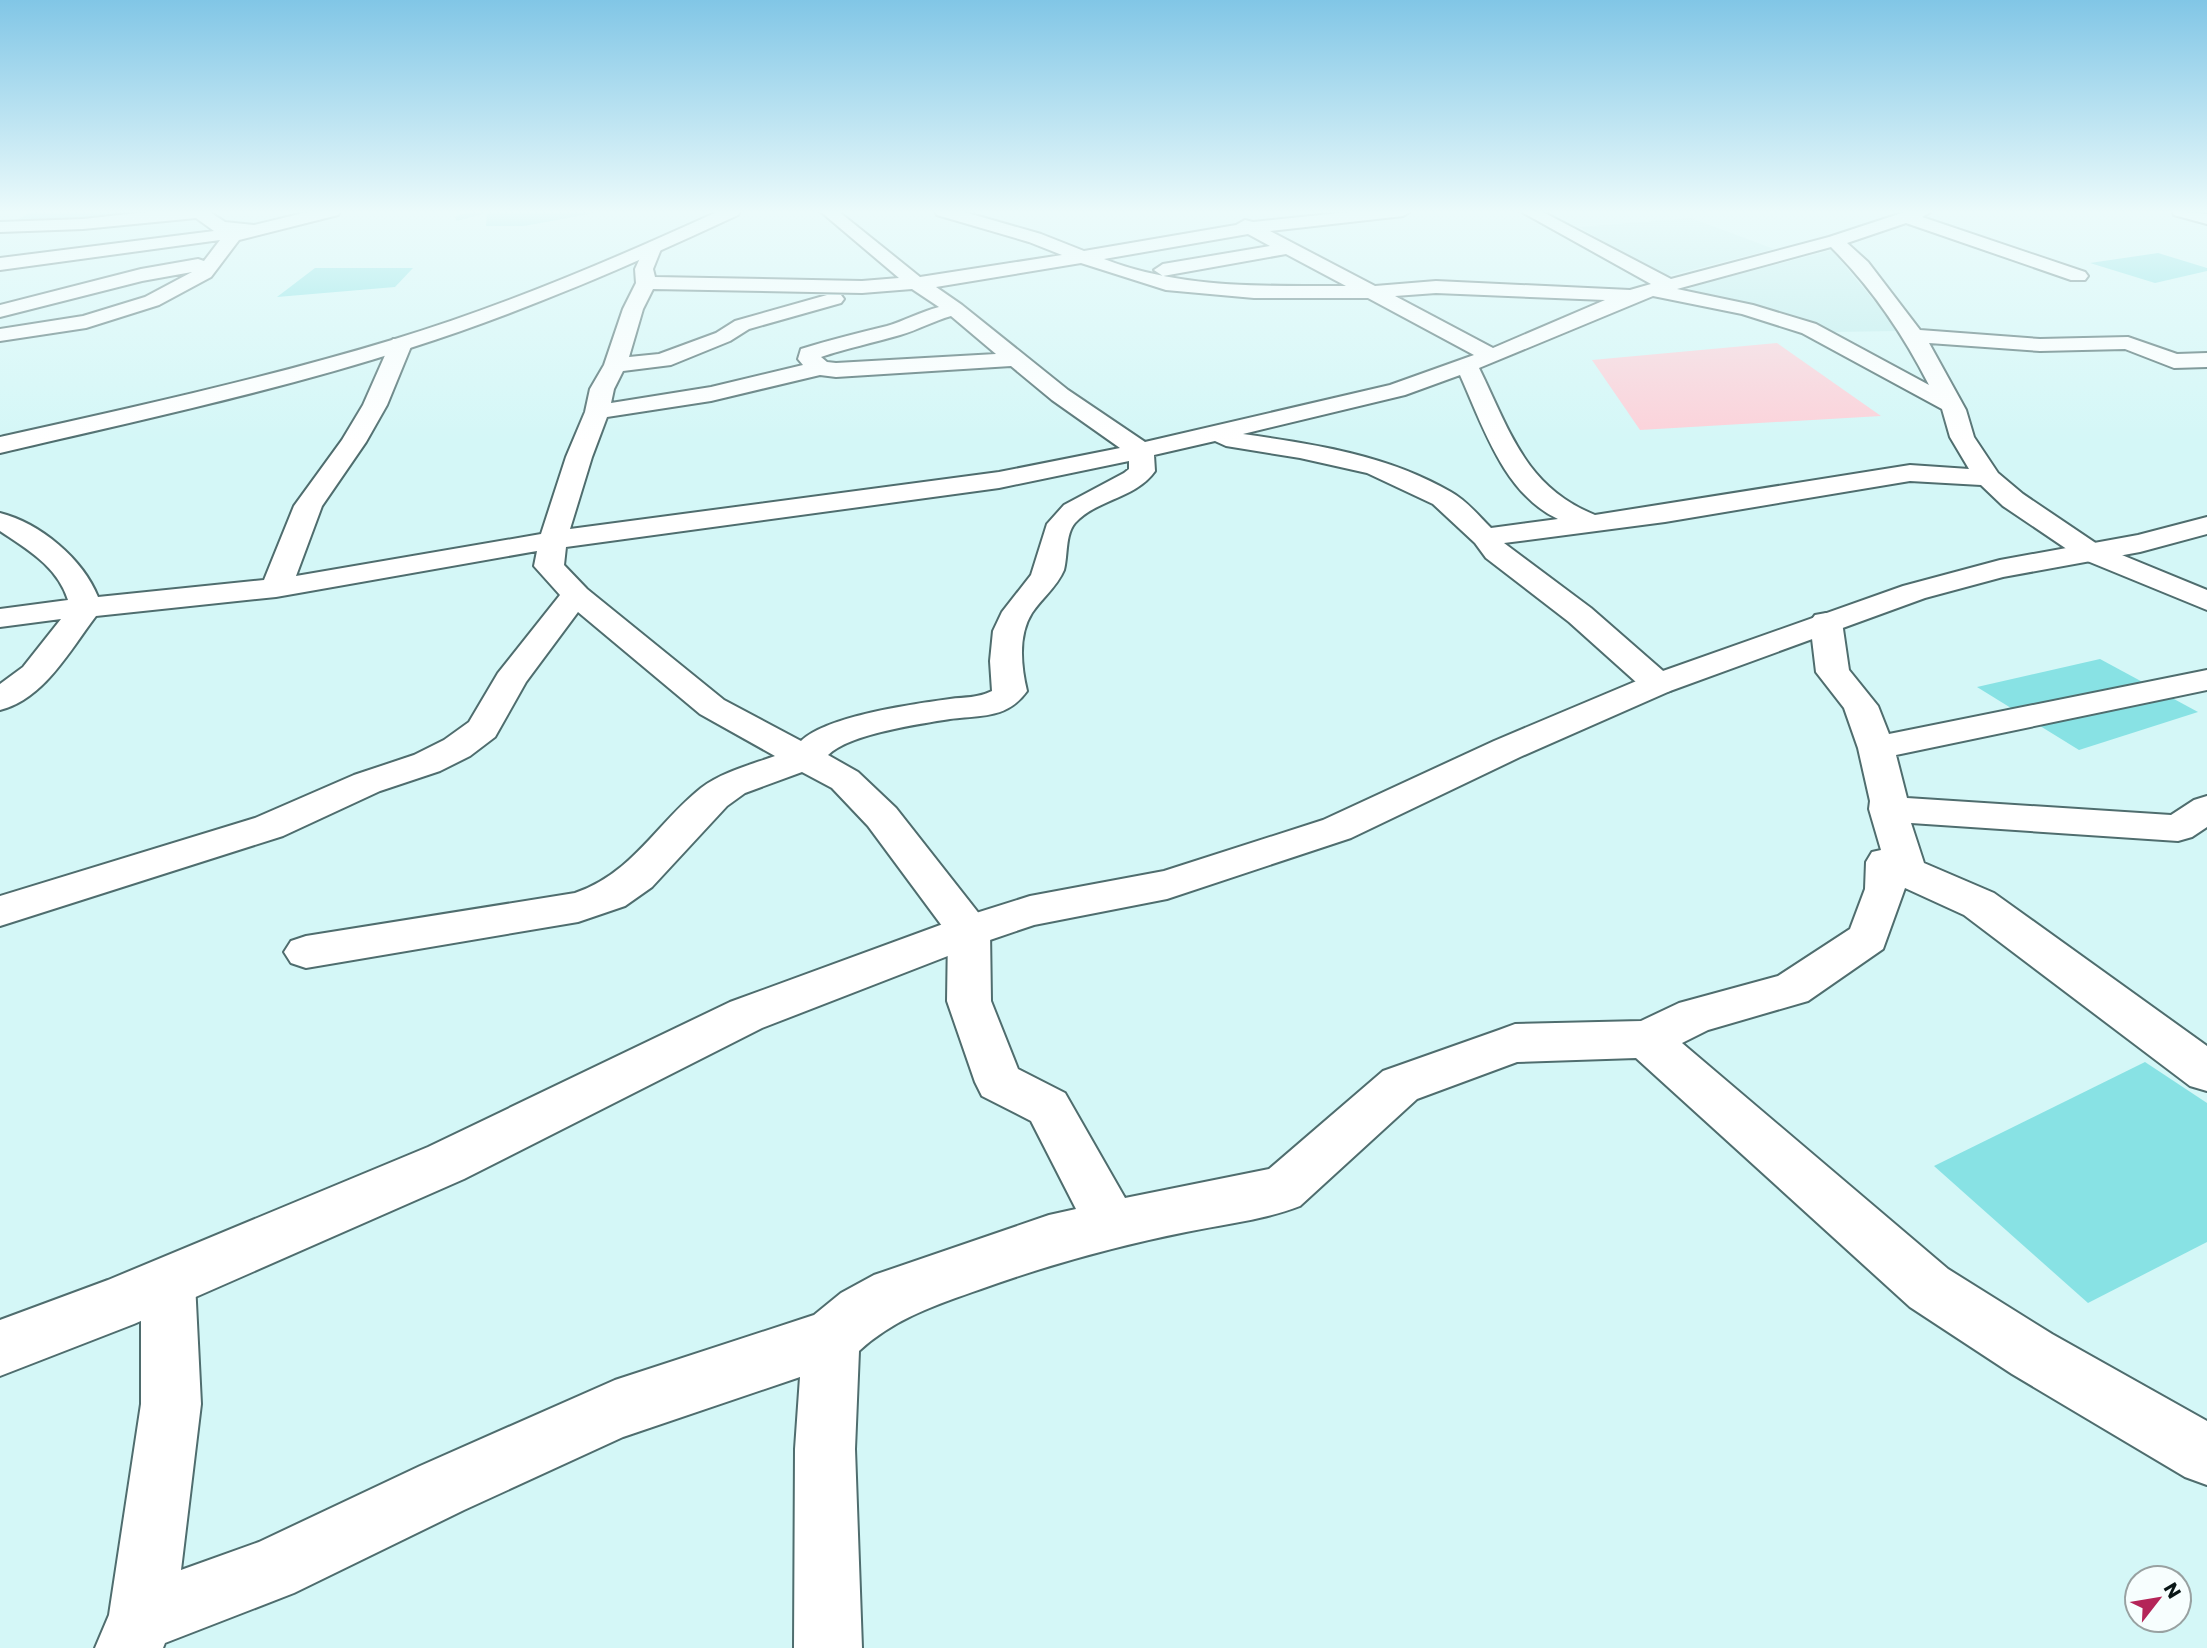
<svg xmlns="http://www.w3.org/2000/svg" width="2207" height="1648" font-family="Poppins,sans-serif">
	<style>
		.built { fill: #c0eded }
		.green { fill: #fcd1d9 }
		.water { fill: #88e2e4 }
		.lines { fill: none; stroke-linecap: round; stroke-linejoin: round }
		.stream { stroke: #88e2e4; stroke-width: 5 }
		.street-casing { stroke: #4f6d6e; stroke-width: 4 }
		.secondary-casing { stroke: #4f6d6e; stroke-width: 4 }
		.primary-casing { stroke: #4f6d6e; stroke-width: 4 }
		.street { fill: #fff; fill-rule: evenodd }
		.secondary { fill: #fff; fill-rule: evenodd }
		.primary { fill: #fff; fill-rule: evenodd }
	</style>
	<rect width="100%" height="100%" fill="#d4f7f7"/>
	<g class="built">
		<polygon points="1691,218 1774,249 1664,277 1579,227"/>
		<polygon points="1832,250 1899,331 1830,332 1685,291 1697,285"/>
	</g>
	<polygon class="green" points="1777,343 1881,416 1640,430 1592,360"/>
	<g class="water">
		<polygon points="32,211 144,211 137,217 9,225"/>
		<polygon points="487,211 606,211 524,226 486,226"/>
		<polygon points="2158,253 2207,268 2207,271 2155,283 2090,263"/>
		<polygon points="315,268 413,268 395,287 277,297"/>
		<polygon points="2100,659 2198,712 2079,750 1977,687"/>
		<polygon points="2145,1062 2207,1103 2207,1242 2088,1303 1934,1166"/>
	</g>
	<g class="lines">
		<polyline class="stream" points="458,218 485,211"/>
		<defs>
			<g id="street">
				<polygon points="156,211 208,211 225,222 254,225 312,211 340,211 338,215 239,240 211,277 159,305 86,328 0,341 0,329 83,316 145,297 192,272 142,281 0,317 0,305 141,269 198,259 204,261 220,240 0,270 0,258 214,231 196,218 83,229 0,232 0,222 83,219"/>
				<path d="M820,211H838L920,277L1062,255L1029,242L937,215L935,211H961L1041,234L1084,251L1236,225L1245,220L1253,222L1358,211H1411L1403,216L1270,231L1375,286L1436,281L1630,290L1651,284L1520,211H1541L1671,279L1829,237L1908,211H1932L1922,217L2085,272L2088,276L2085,280H2071L1906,223L1847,243L1868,262L1920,330L2040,339L2128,337L2177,354L2207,353V367L2174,368L2125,349L2040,351L1929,343L1966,410L1974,437L1998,473L2023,494L2100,546L2207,590V610L2080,558L2003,506L1981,485L1910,481L1665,522L1504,543L1591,608L1670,677L1675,684L1670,691L1658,694L1646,691L1569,622L1486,558L1475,543L1433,504L1367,473L1300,458L1226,446L1215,441L1154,455L1155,471C1135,499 1097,499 1075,523C1065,535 1068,555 1064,570C1057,587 1042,598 1032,613C1018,635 1021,666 1027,691C1007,719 981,715 950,719C919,724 849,734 828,755L858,772L896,808L984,920L990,931L991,1001L1018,1069L1065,1093L1125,1198L1269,1169L1383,1071L1499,1030L1515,1024L1641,1021L1679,1003L1778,976L1850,929L1865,889L1866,862L1872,852L1881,850L1869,809L1870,801L1858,748L1844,708L1816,672L1810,622L1815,615L1826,613L1837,615L1842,622L1849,670L1878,706L1889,734L2207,670V690L1896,755L1907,798L2171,815L2194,800L2207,796V827L2192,837L2178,841L1911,823L1924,863L1994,893L2207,1046V1091L2190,1086L1964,915L1905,888L1883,949L1808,1001L1708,1030L1682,1043L1948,1269L2052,1334L2207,1421V1485L2185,1477L2012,1374L1910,1307L1636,1058L1517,1062L1417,1099L1300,1206C1264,1220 1224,1224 1186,1232C1116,1246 1048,1265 981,1289C936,1305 895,1318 859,1351L855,1449L862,1648H794L795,1449L800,1377L623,1437L464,1510L294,1593L165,1643L163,1648H95L109,1615L141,1404V1282L149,1264L168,1256L187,1264L195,1282L201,1404L181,1570L259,1542L420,1466L615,1380L814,1315L841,1293L874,1275L1049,1215L1076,1209L1031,1121L982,1096L975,1082L947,1001L948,934L868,826L832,788L802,772L745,793L727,806L652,887L625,906L578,922L306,968L291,963L284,952L291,941L306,936L575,893C633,873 656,824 701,788C722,772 750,765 775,756L700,714L578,612L526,682L495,737L470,756L440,771L380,791L283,836L0,926V896L255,818L354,775L414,755L444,740L469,722L498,673L560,595L534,566L537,551L276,597L96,616C70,650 44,699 0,710V684L23,667L61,619L0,627V609L68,600C57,566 28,550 0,531V513C40,523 83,559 98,597L264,580L294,506L342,440L363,405L390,344L393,339H409L412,344L387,405L366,442L322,506L296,576L541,534L566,457L585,412L590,389L604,365L623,309L636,283L635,269L646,245L652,244L661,249L653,269L655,277L862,281L899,278ZM1248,234L1270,246L1163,264L1154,270L1163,276L1286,254L1346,286C1264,286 1182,289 1104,259ZM1831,247C1872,288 1903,334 1929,385L1816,324L1753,305L1677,289ZM1081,263L1166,290L1254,298H1368L1474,355L1390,385L1145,442L1068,390L962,305L936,287ZM653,289L862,293L912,289L939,307C920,312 904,321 887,326C858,333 830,340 801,349L798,359L803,365L711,387L611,403L614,389L623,371L671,365L730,341L749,329L841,303L844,299L841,295H827L735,321L716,333L659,354L629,357L643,309ZM1436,293L1605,300L1493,348L1395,296ZM1653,296L1742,314L1802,333L1942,409L1950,437L1969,469L1910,465L1595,515C1525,487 1510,431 1479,368ZM951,316L996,354L836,363L827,362L821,357C847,348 873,343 900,335C918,330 933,321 951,316ZM1011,366L1052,400L1120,448L999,472L570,529L592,457L607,417L711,401L820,375L836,377ZM1460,375C1483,426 1504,494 1558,519L1491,528C1479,516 1466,500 1451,492C1388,455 1314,444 1243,434L1405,395ZM1129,461V469L1124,473L1064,505L1047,524L1031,575L1002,612L993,631L990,661L992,691C978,698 965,697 950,699C913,704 827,716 801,741L724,700L587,589L564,565L566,547L999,488Z"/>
				<polygon points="2172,211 2207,214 2207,224 2174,215"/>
			</g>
			<polygon id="secondary" points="2207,517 2207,534 2140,552 2003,577 1925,598 1670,691 1520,757 1351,838 1167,899 1034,925 984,942 762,1028 464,1179 134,1324 0,1376 0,1320 108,1280 428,1147 730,1002 954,920 1030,896 1164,871 1323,820 1494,741 1646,677 1903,586 2000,560 2138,535"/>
			<path id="primary" d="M719,211H740L738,215C631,265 523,312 410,348C276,391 137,421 0,453V437C131,408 263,379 392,340C504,306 612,260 719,211Z"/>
		</defs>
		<use href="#street" class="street-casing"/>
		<use href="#secondary" class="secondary-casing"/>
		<use href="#primary" class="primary-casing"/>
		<use href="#street" class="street"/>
		<use href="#secondary" class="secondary"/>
		<use href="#primary" class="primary"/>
	</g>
	<linearGradient id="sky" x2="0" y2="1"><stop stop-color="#81c6e6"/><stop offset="0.48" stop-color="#ecfbfb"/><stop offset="1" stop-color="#ecfbfb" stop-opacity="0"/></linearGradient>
	<rect width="2207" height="442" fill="url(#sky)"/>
	<g transform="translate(2158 1599) rotate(59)"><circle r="33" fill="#f7fefe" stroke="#98a1a1" stroke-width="2"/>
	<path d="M0-5L12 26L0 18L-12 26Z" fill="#b42558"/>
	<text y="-10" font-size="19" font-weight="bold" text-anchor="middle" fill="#091616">N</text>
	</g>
</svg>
